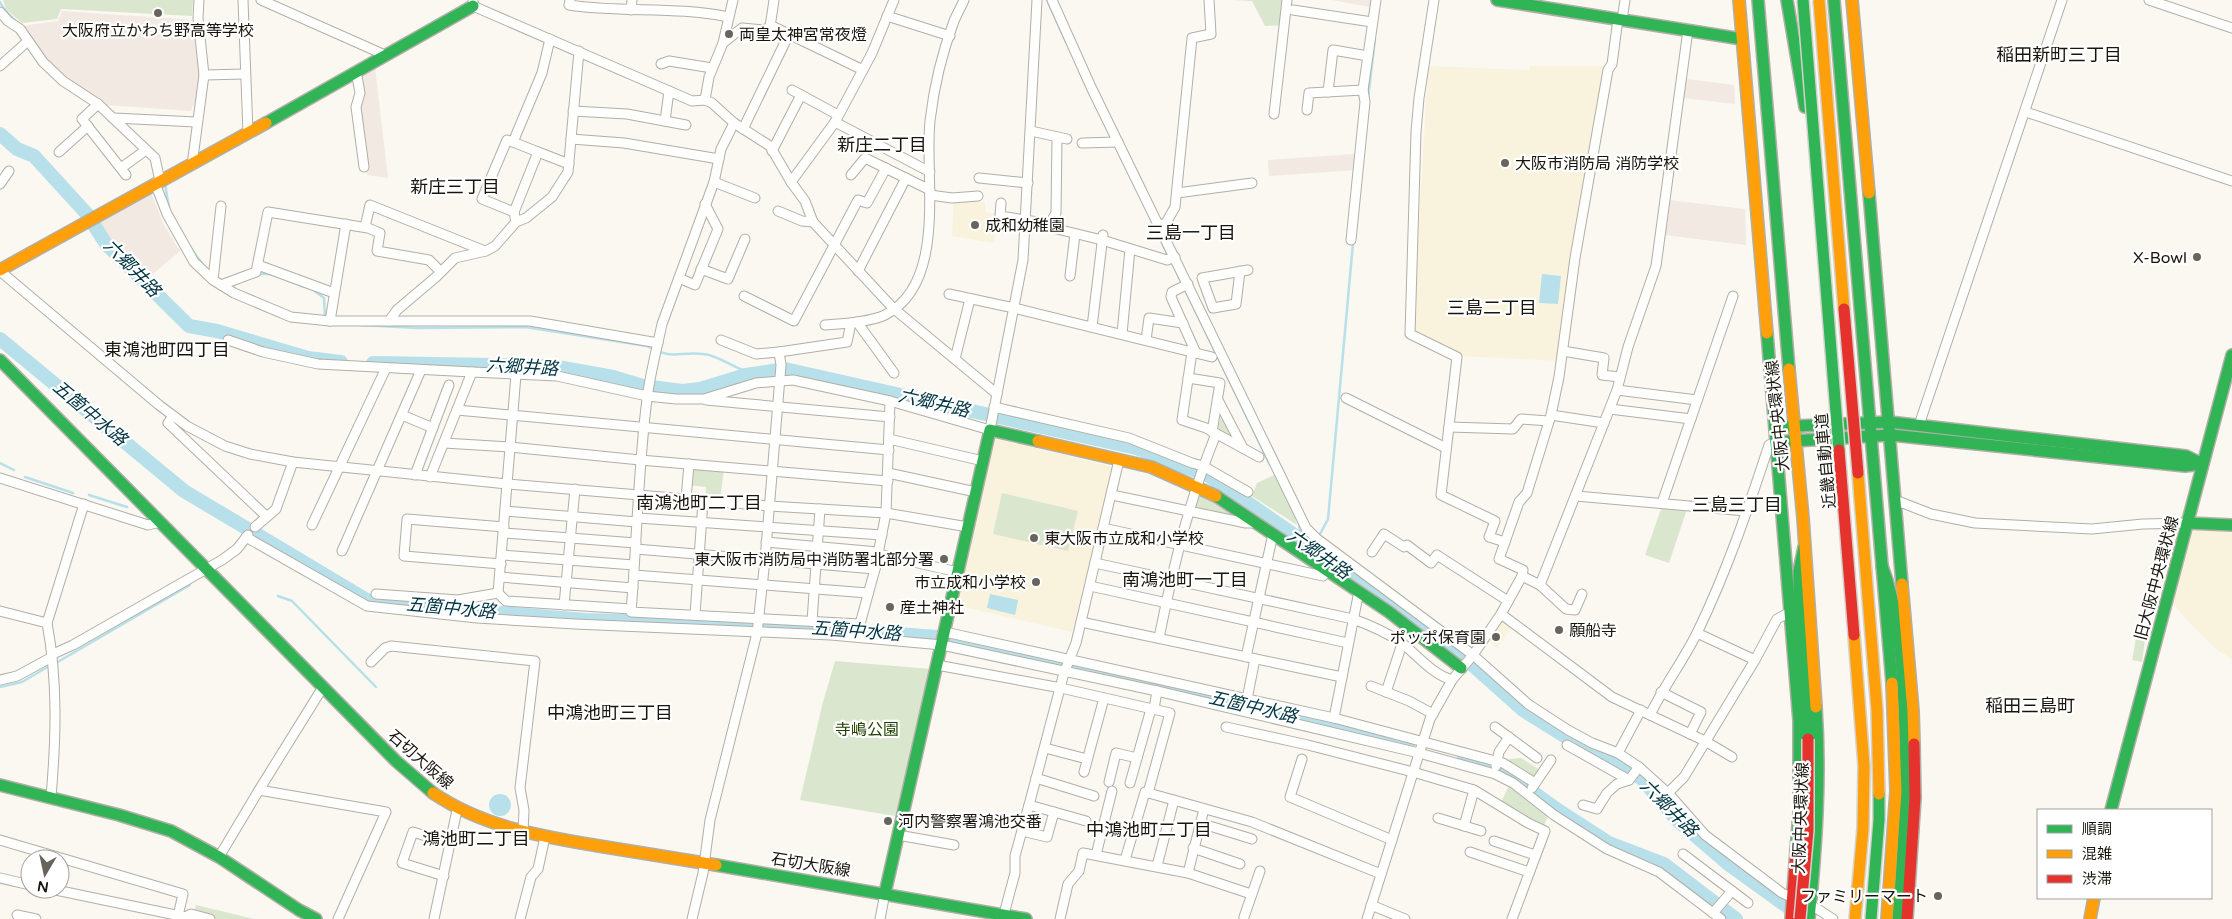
<svg xmlns="http://www.w3.org/2000/svg" width="2232" height="919" font-family="'Varela Round','Noto Sans JP',sans-serif">
	<style>
		.built { fill: #f9f3dd }
		.industrial { fill: #f2e9e2 }
		.green { fill: #dbe6cf }
		.water { fill: #b7e0ea }
		.lines { fill: none; stroke-linecap: round; stroke-linejoin: round }
		.stream { stroke: #b7e0ea; stroke-width: 2.5 }
		.river { stroke: #b7e0ea; stroke-width: 14 }
		.street-casing { stroke: #b1afa7; stroke-width: 11 }
		.fast-casing { stroke: #b1afa7; stroke-width: 14 }
		.slow-casing { stroke: #b1afa7; stroke-width: 14 }
		.jam-casing { stroke: #b1afa7; stroke-width: 14 }
		.street { stroke: #fefefd; stroke-width: 9 }
		.fast { stroke: #30b455; stroke-width: 11 }
		.slow { stroke: #ff9f0a; stroke-width: 11 }
		.jam { stroke: #e5322d; stroke-width: 11 }
		.fast-bridge-casing { stroke: #d4d2ce; stroke-width: 14; stroke-linecap: butt }
		.slow-bridge-casing { stroke: #d4d2ce; stroke-width: 14; stroke-linecap: butt }
		.jam-bridge-casing { stroke: #d4d2ce; stroke-width: 14; stroke-linecap: butt }
		.fast-bridge { stroke: #30b455; stroke-width: 11 }
		.slow-bridge { stroke: #ff9f0a; stroke-width: 11 }
		.jam-bridge { stroke: #e5322d; stroke-width: 11 }
		.poi-dot { fill: #67645c; stroke: #fff; stroke-width: 2 }
		.labels { text-anchor: middle; stroke-width: 4.5; stroke-linejoin: round; paint-order: stroke }
		.poi-label { font-size: 16px; fill: #18150c; stroke: #fff; text-anchor: start }
		.street-label { font-size: 16px; fill: #18150c; stroke: #fff }
		.park-label { font-size: 16px; fill: #224100; stroke: #fff }
		.neighbourhood-label { font-size: 18px; fill: #18150c; stroke: #fff }
		.water-label { font-size: 18px; font-style: italic; fill: #003643; stroke: #fff }
	</style>
	<rect width="100%" height="100%" fill="#faf8f0"/>
	<g class="built">
		<polygon points="1428,66 1529,70 1530,66 1606,66 1560,361 1460,356 1413,333"/>
		<polygon points="976,198 985,203 985,212 998,214 994,243 952,236 954,200"/>
		<polygon points="997,439 1113,467 1072,632 956,605 994,442"/>
		<polygon points="2197,527 2232,529 2232,659 2216,649 2196,629 2178,610 2172,601 2192,533"/>
		<polygon points="1501,618 1513,626 1497,648 1486,640"/>
	</g>
	<g class="industrial">
		<polygon points="1332,0 1371,0 1370,7"/>
		<polygon points="62,11 193,20 201,87 191,111 105,105 65,79 44,58 20,26 58,21"/>
		<polygon points="375,67 388,178 367,175 359,108 358,75"/>
		<polygon points="1686,79 1734,85 1735,104 1683,98"/>
		<polygon points="1356,154 1357,170 1269,176 1268,160"/>
		<polygon points="151,192 163,223 180,251 147,279 109,242 97,221"/>
		<polygon points="1669,200 1745,209 1746,245 1664,235"/>
	</g>
	<g class="green">
		<polygon points="3,0 193,0 192,16 61,9 57,19 22,23 6,9"/>
		<polygon points="1234,0 1285,0 1282,25 1265,26 1252,1"/>
		<polygon points="1221,415 1222,415 1235,439 1217,433"/>
		<polygon points="690,466 724,469 720,501 705,499 706,487 688,485"/>
		<polygon points="1274,475 1294,514 1297,525 1252,496 1257,483"/>
		<polygon points="1196,492 1242,517 1241,521 1192,510"/>
		<polygon points="1002,493 1078,511 1068,551 993,534"/>
		<polygon points="1662,506 1687,509 1669,563 1645,555"/>
		<polygon points="2136,638 2145,640 2142,662 2132,660"/>
		<polygon points="835,661 931,669 916,738 895,816 800,800 823,702"/>
		<polygon points="1521,758 1540,770 1533,781 1506,763 1509,759"/>
		<polygon points="1510,784 1544,811 1548,817 1543,827 1500,804"/>
		<polygon points="196,905 254,919 217,919 194,914"/>
	</g>
	<g class="water">
		<polygon points="1542,274 1561,276 1558,304 1539,303"/>
		<polygon points="990,594 1018,600 1015,615 987,608"/>
		<circle cx="500" cy="805" r="11"/>
	</g>
	<g class="lines">
		<g class="stream">
			<polyline points="1047,0 1066,42"/>
			<path d="M0,2C6,16 22,24 30,36"/>
			<polyline points="1368,98 1375,39"/>
			<polyline points="132,131 153,151"/>
			<polyline points="165,184 169,208"/>
			<polyline points="1158,234 1168,256"/>
			<polyline points="189,246 204,266"/>
			<polyline points="1171,261 1270,465"/>
			<path d="M257,275C271,270 291,282 304,287"/>
			<polyline points="312,289 324,298 325,317"/>
			<path d="M360,325L418,328L525,327L647,346C674,361 678,351 703,354C714,354 732,366 743,370L746,375"/>
			<polyline points="0,463 14,470"/>
			<polyline points="25,477 73,493"/>
			<polyline points="89,495 127,507"/>
			<polyline points="1299,524 1303,542"/>
			<polyline points="1319,536 1328,519 1353,243"/>
			<polyline points="1313,548 1317,541"/>
			<polyline points="278,596 292,601 376,687"/>
			<polyline points="56,663 190,585"/>
			<polyline points="0,687 22,682 51,665"/>
		</g>
		<g class="river">
			<polyline points="0,134 17,149 34,156 87,214 106,244 189,326 217,331 308,358 341,362"/>
			<polyline points="0,339 184,491 370,602 585,620 778,625 937,637 1063,663 1409,742"/>
			<polyline points="373,363 552,366 613,377 643,386 682,391 700,389 746,375 785,369 1136,448 1209,476 1313,548 1467,660 1523,710 1571,740 1641,778 1677,820 1727,863 1799,915"/>
			<polyline points="1464,756 1499,768 1555,808 1609,843 1664,864 1736,919"/>
		</g>
		<defs>
			<g id="street">
				<polyline points="243,0 248,133"/>
				<polyline points="261,0 385,55"/>
				<path d="M570,0L569,5C622,13 676,6 728,17"/>
				<polyline points="1052,0 1091,87 1306,528 1316,538 1473,655 1528,704 1568,730 1592,743 1618,753 1639,767 1668,793 1705,835 1782,893 1816,908 1833,919"/>
				<polyline points="1434,0 1419,98 1416,132 1410,334 1457,357 1441,495 1495,521 1489,537 1505,542"/>
				<polyline points="2149,0 2232,28"/>
				<polyline points="473,1 473,6 692,101 705,100 712,103 734,123 770,146 791,182 805,201 813,222 893,308 997,394"/>
				<polyline points="631,10 632,0"/>
				<polyline points="1293,10 1372,22"/>
				<polyline points="0,12 8,21 20,29 43,62 63,81 98,104"/>
				<polyline points="887,16 950,36"/>
				<polyline points="1622,20 1625,0"/>
				<polyline points="770,25 863,70"/>
				<polyline points="723,43 742,28 764,30 770,27 774,0"/>
				<polyline points="661,64 669,61 712,68"/>
				<polyline points="0,66 28,41"/>
				<polyline points="356,71 360,93 356,107 364,167"/>
				<polyline points="204,75 245,74"/>
				<polyline points="792,90 838,115"/>
				<polyline points="1328,92 1333,50 1368,56"/>
				<polyline points="705,100 709,77 723,43 733,0"/>
				<polyline points="1307,110 1309,93 1363,90"/>
				<polyline points="573,111 627,114 686,125"/>
				<polyline points="2026,112 2232,181"/>
				<polyline points="1274,114 1287,0"/>
				<polyline points="114,118 196,122"/>
				<polyline points="665,121 669,91"/>
				<polyline points="835,122 930,172"/>
				<path d="M734,123L721,149L714,182L662,324C657,348 650,374 647,399C638,469 637,541 631,612L860,624L875,569L886,513L890,401"/>
				<polyline points="743,129 789,34"/>
				<polyline points="1031,131 1067,139"/>
				<polyline points="571,139 624,143 719,159"/>
				<polyline points="513,142 507,140 482,199 514,212"/>
				<polyline points="1082,143 1118,142"/>
				<polyline points="772,151 801,95"/>
				<polyline points="59,152 88,126"/>
				<polyline points="538,152 569,164"/>
				<polyline points="192,165 204,75 198,18 199,0"/>
				<polyline points="121,168 146,150"/>
				<polyline points="126,175 82,119 98,104 155,158 160,181"/>
				<polyline points="851,175 865,158 930,190"/>
				<polyline points="979,178 1028,183"/>
				<polyline points="714,182 755,198"/>
				<polyline points="791,182 835,122 872,53 894,0"/>
				<polyline points="155,183 167,214 194,262 213,280 234,293 291,317 330,321 530,321 658,343"/>
				<polyline points="0,184 9,171"/>
				<polyline points="1177,193 1252,183"/>
				<polyline points="930,195 952,198 978,196"/>
				<polyline points="1001,203 1000,216 1050,224 1057,229 1102,240 1167,260 1175,257"/>
				<polyline points="778,211 802,221 813,222"/>
				<polyline points="516,222 526,218 552,197 568,172 579,51"/>
				<polyline points="1050,224 1056,213 1057,137"/>
				<polyline points="1159,225 1166,223 1175,207 1192,38 1211,34 1209,0"/>
				<polyline points="365,227 370,205 485,251"/>
				<polyline points="1351,240 1365,102 1363,90 1376,0"/>
				<polyline points="258,265 334,293"/>
				<polyline points="701,269 728,279 745,239"/>
				<polyline points="0,271 159,405 187,426 225,446 250,454 293,462 507,484 769,506 886,513 968,527"/>
				<polyline points="858,271 906,178"/>
				<polyline points="1240,271 1236,304 1213,308 1202,278 1248,270"/>
				<polyline points="1070,276 1075,234"/>
				<polyline points="679,278 695,285 718,229 705,204"/>
				<polyline points="213,280 221,206"/>
				<polyline points="1188,284 1172,292 1171,297 1196,353"/>
				<polyline points="221,285 256,272 268,212 368,228 380,233 377,251 429,260 440,271"/>
				<polyline points="949,294 1014,308 1212,357"/>
				<polyline points="744,296 794,321 858,200 867,203 886,168"/>
				<polyline points="330,321 346,224"/>
				<polyline points="389,321 397,310 436,277 455,258 486,251 495,246 516,222 514,212 538,152 513,142 542,73 550,39"/>
				<polyline points="857,322 894,373"/>
				<polyline points="825,325 851,323"/>
				<polyline points="1092,327 1103,235"/>
				<polyline points="1122,334 1130,249"/>
				<polyline points="228,340 263,352 318,364 472,372"/>
				<polyline points="721,340 756,354 779,352"/>
				<polyline points="1146,340 1149,318 1183,323"/>
				<polyline points="1563,351 1604,358 1602,375 1620,377"/>
				<polyline points="1192,352 1182,420 1206,428 1259,457"/>
				<polyline points="955,359 970,299"/>
				<polyline points="1188,378 1220,383 1212,432"/>
				<polyline points="1617,390 1697,400"/>
				<polyline points="1346,398 1446,448"/>
				<polyline points="706,400 890,417"/>
				<polyline points="1218,400 1243,448"/>
				<polyline points="994,407 1129,438 1192,463 1203,466 1248,492"/>
				<polyline points="1610,409 1691,419"/>
				<polyline points="457,410 889,450"/>
				<polyline points="402,415 433,428"/>
				<polyline points="1551,415 1604,423"/>
				<polyline points="173,416 168,423 266,516"/>
				<polyline points="1919,425 2062,0"/>
				<polyline points="1449,427 1513,429 1521,419 1549,421"/>
				<polyline points="889,439 983,461"/>
				<polyline points="444,443 510,447 640,460 888,481"/>
				<polyline points="888,473 976,492"/>
				<polyline points="415,475 449,385"/>
				<polyline points="430,477 472,372 557,376 647,396 676,399 704,399 756,383 793,380 890,401 990,430 1023,260 1037,0"/>
				<polyline points="0,478 148,525 161,522"/>
				<polyline points="1112,495 1246,523 1258,523"/>
				<polyline points="1576,496 1746,511"/>
				<polyline points="686,499 689,464"/>
				<polyline points="1895,500 1931,514 1975,523 2092,529 2143,524 2187,523"/>
				<polyline points="1662,503 1733,296"/>
				<polyline points="505,511 637,522"/>
				<polyline points="638,518 882,535"/>
				<polyline points="312,525 386,368"/>
				<polyline points="255,527 276,509 293,462"/>
				<polyline points="1103,528 1323,576 1328,570"/>
				<polyline points="504,533 636,543"/>
				<polyline points="246,537 367,606 477,618 575,624 831,635 942,645 1157,691 1419,753 1495,774 1513,783 1554,815 1607,849 1659,872 1721,919"/>
				<polyline points="766,542 878,552"/>
				<polyline points="636,549 875,569"/>
				<polyline points="342,551 421,370"/>
				<polyline points="1372,552 1384,534 1404,547 1407,545 1431,563 1437,555 1508,601"/>
				<polyline points="878,554 958,572"/>
				<polyline points="502,555 634,565"/>
				<path d="M1095,563L1353,619C1370,625 1386,632 1402,643C1418,656 1432,674 1452,680"/>
				<polyline points="501,564 404,556 407,519 504,527"/>
				<polyline points="634,575 868,593"/>
				<polyline points="1522,576 1523,570 1499,559 1519,502 1527,493 1551,415 1559,377 1575,258 1608,70 1612,64 1618,19"/>
				<polyline points="500,577 633,588"/>
				<polyline points="1540,585 1566,609 1575,610 1582,594"/>
				<polyline points="1090,586 1348,643"/>
				<polyline points="498,593 516,375"/>
				<polyline points="498,593 506,601 631,609"/>
				<polyline points="376,594 458,600 498,593"/>
				<polyline points="564,605 575,489"/>
				<path d="M0,611L47,623C58,681 56,739 51,797"/>
				<polyline points="1501,614 1612,697 1705,741 1732,757"/>
				<polyline points="695,615 703,501"/>
				<polyline points="812,621 820,509"/>
				<polyline points="1081,622 1342,677"/>
				<polyline points="47,623 84,504"/>
				<polyline points="945,632 1334,718 1503,763 1535,783"/>
				<polyline points="1697,633 1755,660"/>
				<path d="M1159,638C1173,568 1189,500 1216,434"/>
				<polyline points="53,654 73,645 222,560 237,549 248,535"/>
				<polyline points="1246,657 1273,534"/>
				<polyline points="371,662 385,648 391,646 535,661 520,788 524,810 523,832"/>
				<polyline points="937,665 1061,688 1170,713 1148,793"/>
				<polyline points="0,680 17,676 52,657"/>
				<polyline points="1371,686 1409,701 1433,714"/>
				<polyline points="1386,692 1402,644"/>
				<polyline points="1661,692 1701,712 1690,734"/>
				<polyline points="1247,699 1255,659"/>
				<polyline points="1154,709 1157,691"/>
				<path d="M1650,715C1664,686 1683,661 1697,633C1727,571 1748,509 1769,445L1776,442"/>
				<polyline points="1334,718 1359,591"/>
				<polyline points="1226,727 1308,745 1413,772 1474,790 1528,823 1545,831 1512,919"/>
				<polyline points="1495,727 1537,758"/>
				<polyline points="1567,745 1629,780"/>
				<polyline points="1045,748 1087,759"/>
				<polyline points="1618,753 1641,710"/>
				<polyline points="1302,759 1290,797 1392,840"/>
				<polyline points="1496,766 1499,752 1509,737"/>
				<polyline points="1084,772 1104,698"/>
				<polyline points="1036,778 1094,796"/>
				<polyline points="1109,782 1116,753 1137,758"/>
				<polyline points="1130,783 1151,709"/>
				<polyline points="1532,788 1551,760"/>
				<polyline points="259,790 323,687"/>
				<polyline points="1668,793 1684,777 1755,660 1777,619 1790,612"/>
				<polyline points="1029,805 1086,821"/>
				<polyline points="1583,805 1597,809 1607,793 1617,784 1629,780 1639,767"/>
				<polyline points="1438,818 1481,831"/>
				<polyline points="1200,823 1252,839"/>
				<polyline points="1464,826 1474,790"/>
				<polyline points="1022,831 1047,837 1054,812"/>
				<polyline points="898,835 954,845"/>
				<polyline points="0,840 183,894 178,916"/>
				<polyline points="1494,841 1535,855"/>
				<polyline points="1193,848 1240,864"/>
				<polyline points="1470,852 1529,872"/>
				<polyline points="1683,854 1748,903"/>
				<polyline points="1096,855 1112,791"/>
				<polyline points="219,857 259,790 386,812 338,919"/>
				<polyline points="1125,860 1145,792 1252,822 1381,874"/>
				<polyline points="1157,866 1174,800"/>
				<polyline points="1188,873 1204,809"/>
				<polyline points="444,876 402,863 413,832 451,844"/>
				<polyline points="0,878 30,885"/>
				<polyline points="51,889 185,917"/>
				<polyline points="1371,905 1405,919"/>
				<polyline points="1713,913 1732,891"/>
				<polyline points="1004,914 1015,873 1015,856 1029,805 1064,673 1076,643 1119,460"/>
				<polyline points="17,915 36,919"/>
				<polyline points="1244,917 1260,871"/>
				<polyline points="184,919 185,917 191,914 210,919"/>
				<polyline points="434,919 457,810"/>
				<polyline points="520,919 531,877 538,869 545,837"/>
				<path d="M692,919L703,873L710,820L757,633L765,560L781,365L779,352L847,342L851,323C862,321 875,320 885,315C948,283 924,177 930,121C934,86 942,53 954,21C957,14 961,7 964,0"/>
				<polyline points="880,919 885,893"/>
				<polyline points="1060,919 1068,884 1079,871 1083,853 1188,873 1251,894"/>
				<polyline points="1367,919 1430,719 1452,680 1473,655 1501,614 1522,576 1540,585 1617,390 1628,347 1656,266 1688,30"/>
			</g>
			<g id="fast">
				<polyline points="1497,0 1742,39"/>
				<polyline points="1758,0 1789,369"/>
				<polyline points="1787,0 1805,107"/>
				<polyline points="1834,0 1892,683"/>
				<polyline points="266,123 473,6"/>
				<polyline points="1869,193 1902,584"/>
				<polyline points="1767,333 1799,721 1799,813 1796,850"/>
				<polyline points="0,360 396,761 433,793"/>
				<polyline points="1775,427 1889,422 2186,456 2202,464"/>
				<polyline points="1776,442 1891,435 2185,466 2202,464"/>
				<polyline points="1216,496 1389,612 1461,668"/>
				<polyline points="2187,523 2232,525"/>
				<polyline points="1804,547 1799,571 1799,594 1808,739"/>
				<path d="M1882,566C1897,605 1900,645 1903,686C1908,764 1905,841 1898,919"/>
				<polyline points="0,785 119,815 171,831 219,857 299,910 316,919"/>
				<polyline points="2111,810 2232,355"/>
				<polyline points="716,865 1026,919"/>
				<polyline points="885,893 990,430 1038,441"/>
				<path d="M1809,919C1816,848 1821,778 1816,707"/>
			</g>
			<g id="slow">
				<polyline points="1739,0 1767,333"/>
				<polyline points="1852,0 1869,193"/>
				<polyline points="0,270 266,123"/>
				<polyline points="1789,369 1803,518 1816,707"/>
				<polyline points="1038,441 1151,467 1216,496"/>
				<polyline points="1902,584 1913,711 1914,744"/>
				<path d="M433,793C483,827 540,836 599,846C638,852 677,859 716,865"/>
				<polyline points="1887,919 1896,791 1892,683"/>
				<polyline points="2090,919 2094,898"/>
			</g>
			<g id="jam">
				<polyline points="1791,919 1796,850"/>
				<polyline points="1907,919 1915,798 1914,744"/>
			</g>
		</defs>
		<use href="#street" class="street-casing"/>
		<use href="#fast" class="fast-casing"/>
		<use href="#slow" class="slow-casing"/>
		<use href="#jam" class="jam-casing"/>
		<use href="#street" class="street"/>
		<use href="#fast" class="fast"/>
		<use href="#slow" class="slow"/>
		<use href="#jam" class="jam"/>
		<defs>
			<g id="fast-bridge">
				<polyline points="1803,0 1839,450"/>
				<polyline points="1871,919 1879,820 1879,794"/>
			</g>
			<g id="slow-bridge">
				<polyline points="1819,0 1844,309"/>
				<polyline points="1858,473 1877,710 1879,794"/>
				<polyline points="1854,635 1864,766 1863,829 1855,919"/>
			</g>
			<g id="jam-bridge">
				<polyline points="1844,309 1858,473"/>
				<polyline points="1839,450 1854,635"/>
				<polyline points="1800,919 1808,830 1808,739"/>
			</g>
		</defs>
		<use href="#fast-bridge" class="fast-bridge-casing"/>
		<use href="#slow-bridge" class="slow-bridge-casing"/>
		<use href="#jam-bridge" class="jam-bridge-casing"/>
		<use href="#fast-bridge" class="fast-bridge"/>
		<use href="#slow-bridge" class="slow-bridge"/>
		<use href="#jam-bridge" class="jam-bridge"/>
	</g>
	<g class="poi-dot">
		<circle cx="158" cy="13" r="5"/>
		<circle cx="729" cy="34" r="5"/>
		<circle cx="1505" cy="163" r="5"/>
		<circle cx="975" cy="225" r="5"/>
		<circle cx="2197" cy="257" r="5"/>
		<circle cx="1034" cy="538" r="5"/>
		<circle cx="944" cy="559" r="5"/>
		<circle cx="1036" cy="582" r="5"/>
		<circle cx="890" cy="607" r="5"/>
		<circle cx="1559" cy="630" r="5"/>
		<circle cx="1496" cy="637" r="5"/>
		<circle cx="888" cy="821" r="5"/>
		<circle cx="1938" cy="896" r="5"/>
	</g>
	<g class="labels">
		<g class="poi-label">
			<text x="158" y="36" text-anchor="middle">大阪府立かわち野高等学校</text>
			<text x="739" y="40">両皇太神宮常夜燈</text>
			<text x="1515" y="169">大阪市消防局 消防学校</text>
			<text x="985" y="231">成和幼稚園</text>
			<text x="2187" y="263" text-anchor="end">X-Bowl</text>
			<text x="1044" y="544">東大阪市立成和小学校</text>
			<text x="934" y="565" text-anchor="end">東大阪市消防局中消防署北部分署</text>
			<text x="1026" y="588" text-anchor="end">市立成和小学校</text>
			<text x="900" y="613">産土神社</text>
			<text x="1569" y="636">願船寺</text>
			<text x="1486" y="643" text-anchor="end">ポッポ保育園</text>
			<text x="898" y="827">河内警察署鴻池交番</text>
			<text x="1928" y="902" text-anchor="end">ファミリーマート</text>
		</g>
		<g class="street-label">
			<text transform="translate(1777 416) rotate(-96)" y="6">大阪中央環状線</text>
			<text transform="translate(1825 461) rotate(-95)" y="6">近畿自動車道</text>
			<text transform="translate(2156 578) rotate(-75)" y="6">旧大阪中央環状線</text>
			<text transform="translate(421 759) rotate(41)" y="6">石切大阪線</text>
			<text transform="translate(1800 818) rotate(-88)" y="6">大阪中央環状線</text>
			<text transform="translate(811 864) rotate(9)" y="6">石切大阪線</text>
		</g>
		<g class="park-label">
			<text x="867" y="735">寺嶋公園</text>
		</g>
		<g class="neighbourhood-label">
			<text x="2059" y="61">稲田新町三丁目</text>
			<text x="882" y="151">新庄二丁目</text>
			<text x="455" y="193">新庄三丁目</text>
			<text x="1191" y="239">三島一丁目</text>
			<text x="1492" y="314">三島二丁目</text>
			<text x="167" y="356">東鴻池町四丁目</text>
			<text x="699" y="509">南鴻池町二丁目</text>
			<text x="1737" y="511">三島三丁目</text>
			<text x="1185" y="586">南鴻池町一丁目</text>
			<text x="2030" y="712">稲田三島町</text>
			<text x="610" y="719">中鴻池町三丁目</text>
			<text x="1149" y="836">中鴻池町二丁目</text>
			<text x="476" y="845">鴻池町二丁目</text>
		</g>
		<g class="water-label">
			<text transform="translate(132 268) rotate(46)" y="6">六郷井路</text>
			<text transform="translate(522 367) rotate(3)" y="6">六郷井路</text>
			<text transform="translate(934 403) rotate(13)" y="6">六郷井路</text>
			<text transform="translate(90 413) rotate(40)" y="6">五箇中水路</text>
			<text transform="translate(1319 554) rotate(35)" y="6">六郷井路</text>
			<text transform="translate(451 608) rotate(5)" y="6">五箇中水路</text>
			<text transform="translate(856 631) rotate(4)" y="6">五箇中水路</text>
			<text transform="translate(1253 707) rotate(13)" y="6">五箇中水路</text>
			<text transform="translate(1669 808) rotate(45)" y="6">六郷井路</text>
		</g>
	</g>
	<rect x="2037" y="809" width="175" height="90" fill="#ffffff" stroke="#a3a19e"/>
	<rect x="2047" y="825" width="25" height="8" fill="#30b455" stroke="#a3a19e"/>
	<text x="2082" y="834" font-size="15" fill="#18150c">順調</text>
	<rect x="2047" y="850" width="25" height="8" fill="#ff9f0a" stroke="#a3a19e"/>
	<text x="2082" y="859" font-size="15" fill="#18150c">混雑</text>
	<rect x="2047" y="875" width="25" height="8" fill="#e5322d" stroke="#a3a19e"/>
	<text x="2082" y="884" font-size="15" fill="#18150c">渋滞</text>
	<g transform="translate(45 874) rotate(189)"><circle r="24" fill="#ffffff" stroke="#a3a19e"/>
	<path d="M0-4L9 19L0 12L-9 19Z" fill="#67645c"/>
	<text y="-8" font-size="14" font-weight="bold" text-anchor="middle" fill="#18150c">N</text>
	</g>
</svg>
